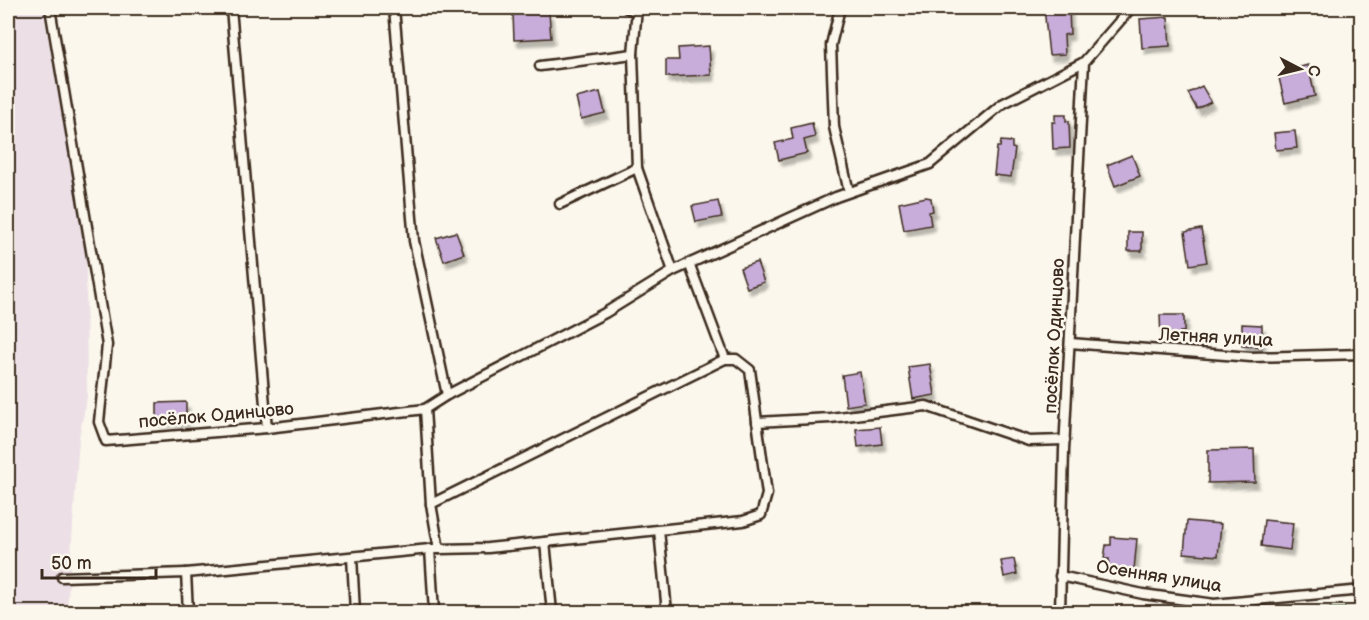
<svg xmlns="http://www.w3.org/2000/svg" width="1369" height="620" font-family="'Balsamiq Sans',sans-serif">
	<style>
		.built { fill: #ece0e6 }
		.green { fill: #a7e0a5; stroke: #718562; stroke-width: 1.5 }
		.building { fill: #c8acd9; stroke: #3b2a1e; stroke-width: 1.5; filter: url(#shadow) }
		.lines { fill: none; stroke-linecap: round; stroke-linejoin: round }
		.lane-casing { stroke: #3b2a1e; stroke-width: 13 }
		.lane { stroke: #fbf7ec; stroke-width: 8 }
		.labels { text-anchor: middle; stroke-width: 5; stroke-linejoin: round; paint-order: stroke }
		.street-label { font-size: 18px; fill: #3b2a1e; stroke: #fbf7ec }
	</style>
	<defs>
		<filter id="shadow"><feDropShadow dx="3.5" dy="6" stdDeviation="1.5" flood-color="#0004"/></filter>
	</defs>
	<rect width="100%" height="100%" fill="#fbf7ec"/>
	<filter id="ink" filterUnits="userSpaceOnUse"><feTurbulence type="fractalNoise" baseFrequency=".0167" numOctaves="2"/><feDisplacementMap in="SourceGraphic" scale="12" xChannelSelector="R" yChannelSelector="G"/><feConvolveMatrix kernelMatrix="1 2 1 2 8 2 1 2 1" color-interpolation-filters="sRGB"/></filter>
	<g filter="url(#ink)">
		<polygon class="built" points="8,8 43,8 86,255 87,397 79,438 67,612 8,612"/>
		<polygon class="green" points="1291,608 1361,608 1361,612 1265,612"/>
		<g class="building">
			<polygon points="1044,8 1069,8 1070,34 1064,35 1065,54 1049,55"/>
			<polygon points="549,12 551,38 514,40 513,14"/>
			<polygon points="1168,17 1170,46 1142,48 1140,19"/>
			<polygon points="709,46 711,75 666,77 666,60 679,60 678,48"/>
			<polygon points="1308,65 1315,96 1285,103 1279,78 1295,74 1293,69"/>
			<polygon points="1202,86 1211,102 1197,109 1188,93"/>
			<polygon points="600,92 605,113 581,119 576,98"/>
			<polygon points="1055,115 1066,115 1066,121 1069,121 1070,148 1053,149 1052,122 1055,122"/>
			<polygon points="812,123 815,137 804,140 807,153 779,160 775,143 793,139 791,128"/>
			<polygon points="1295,131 1297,148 1276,150 1274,133"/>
			<polygon points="1001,141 1012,142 1012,148 1015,149 1011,177 994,175 997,147 1000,147"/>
			<polygon points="1132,155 1140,176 1115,186 1107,165"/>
			<polygon points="926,197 931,198 933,211 929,212 931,225 904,230 899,203"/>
			<polygon points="718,201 722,217 696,222 692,206"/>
			<polygon points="1201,229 1207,262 1190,265 1185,232"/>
			<polygon points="456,232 464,254 444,261 436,238"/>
			<rect x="1128" y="232" width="14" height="19"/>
			<polygon points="757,262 764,282 747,288 740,268"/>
			<polygon points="1160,315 1184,315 1184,332 1180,332 1180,338 1161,339"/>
			<polygon points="1242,324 1262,325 1262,347 1242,346"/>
			<polygon points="930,364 935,395 913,399 908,367"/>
			<polygon points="860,372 865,403 846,406 842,375"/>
			<polygon points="186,402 186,421 157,421 157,403"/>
			<polygon points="880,427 882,444 858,447 856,429"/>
			<polygon points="1254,449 1255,482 1208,483 1208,450"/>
			<polygon points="1264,520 1293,523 1290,550 1261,546"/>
			<polygon points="1187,521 1221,524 1218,556 1184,553"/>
			<polygon points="1111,537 1137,539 1134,570 1108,567 1109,559 1104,559 1106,545 1111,545"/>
			<polygon points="1014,559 1017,574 1004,577 1001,561"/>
		</g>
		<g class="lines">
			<defs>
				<g id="lane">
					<polyline points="50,8 107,345 99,422 106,441 267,428 425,409 447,395 605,313 673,271 836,197 930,164 1002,104 1084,62"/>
					<polyline points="231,8 267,428"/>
					<polyline points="394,8 414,241 447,395"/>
					<polyline points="627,8 636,11"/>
					<polyline points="637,8 633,54 637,168 673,271"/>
					<polyline points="840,8 831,45 834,127 849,192"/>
					<polyline points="540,66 633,54"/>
					<polyline points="560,204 637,168"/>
					<polyline points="689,263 725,359"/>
					<polyline points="1070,343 1251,357 1362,354"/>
					<polyline points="425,409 431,504 439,549 430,549 434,612"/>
					<polyline points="757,422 830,418 926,406 1029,441 1065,440"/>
					<polyline points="431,504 725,359 736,359 750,370 767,494 761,515 743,521 488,548 439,549"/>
					<polyline points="659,530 667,612"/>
					<polyline points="545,542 552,612"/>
					<polyline points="352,557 355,612"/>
					<polyline points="186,573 430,549"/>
					<polyline points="1060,576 1143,594 1214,604 1362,590"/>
					<polyline points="62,577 186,573 188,612"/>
					<polyline points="1060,612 1064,450 1084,62 1131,8"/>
				</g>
			</defs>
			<use href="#lane" class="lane-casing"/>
			<use href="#lane" class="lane"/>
		</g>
	</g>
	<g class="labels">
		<g class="street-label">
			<text transform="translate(1054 336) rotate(-87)" y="6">посёлок Одинцово</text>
			<text transform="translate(1216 337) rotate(3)" y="6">Летняя улица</text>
			<text transform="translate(216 415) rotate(-5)" y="6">посёлок Одинцово</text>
			<text transform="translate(1159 576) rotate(9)" y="6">Осенняя улица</text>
		</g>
	</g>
	<rect width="1369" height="620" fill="none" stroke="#fbf7ec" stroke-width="30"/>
	<rect x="15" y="15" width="1339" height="590" fill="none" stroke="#3b2a1e" stroke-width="2" filter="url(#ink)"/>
	<g transform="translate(1300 69) rotate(97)" stroke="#fbf7ec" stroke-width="4.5" paint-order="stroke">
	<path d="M0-4.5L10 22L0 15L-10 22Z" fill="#3b2a1e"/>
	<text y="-9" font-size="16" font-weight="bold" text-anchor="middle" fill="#3b2a1e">С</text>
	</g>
	<path d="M42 569v9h114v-9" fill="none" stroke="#3b2a1e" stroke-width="3"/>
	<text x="51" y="569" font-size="18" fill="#3b2a1e" stroke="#fbf7ec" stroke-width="4.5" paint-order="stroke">50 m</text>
</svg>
